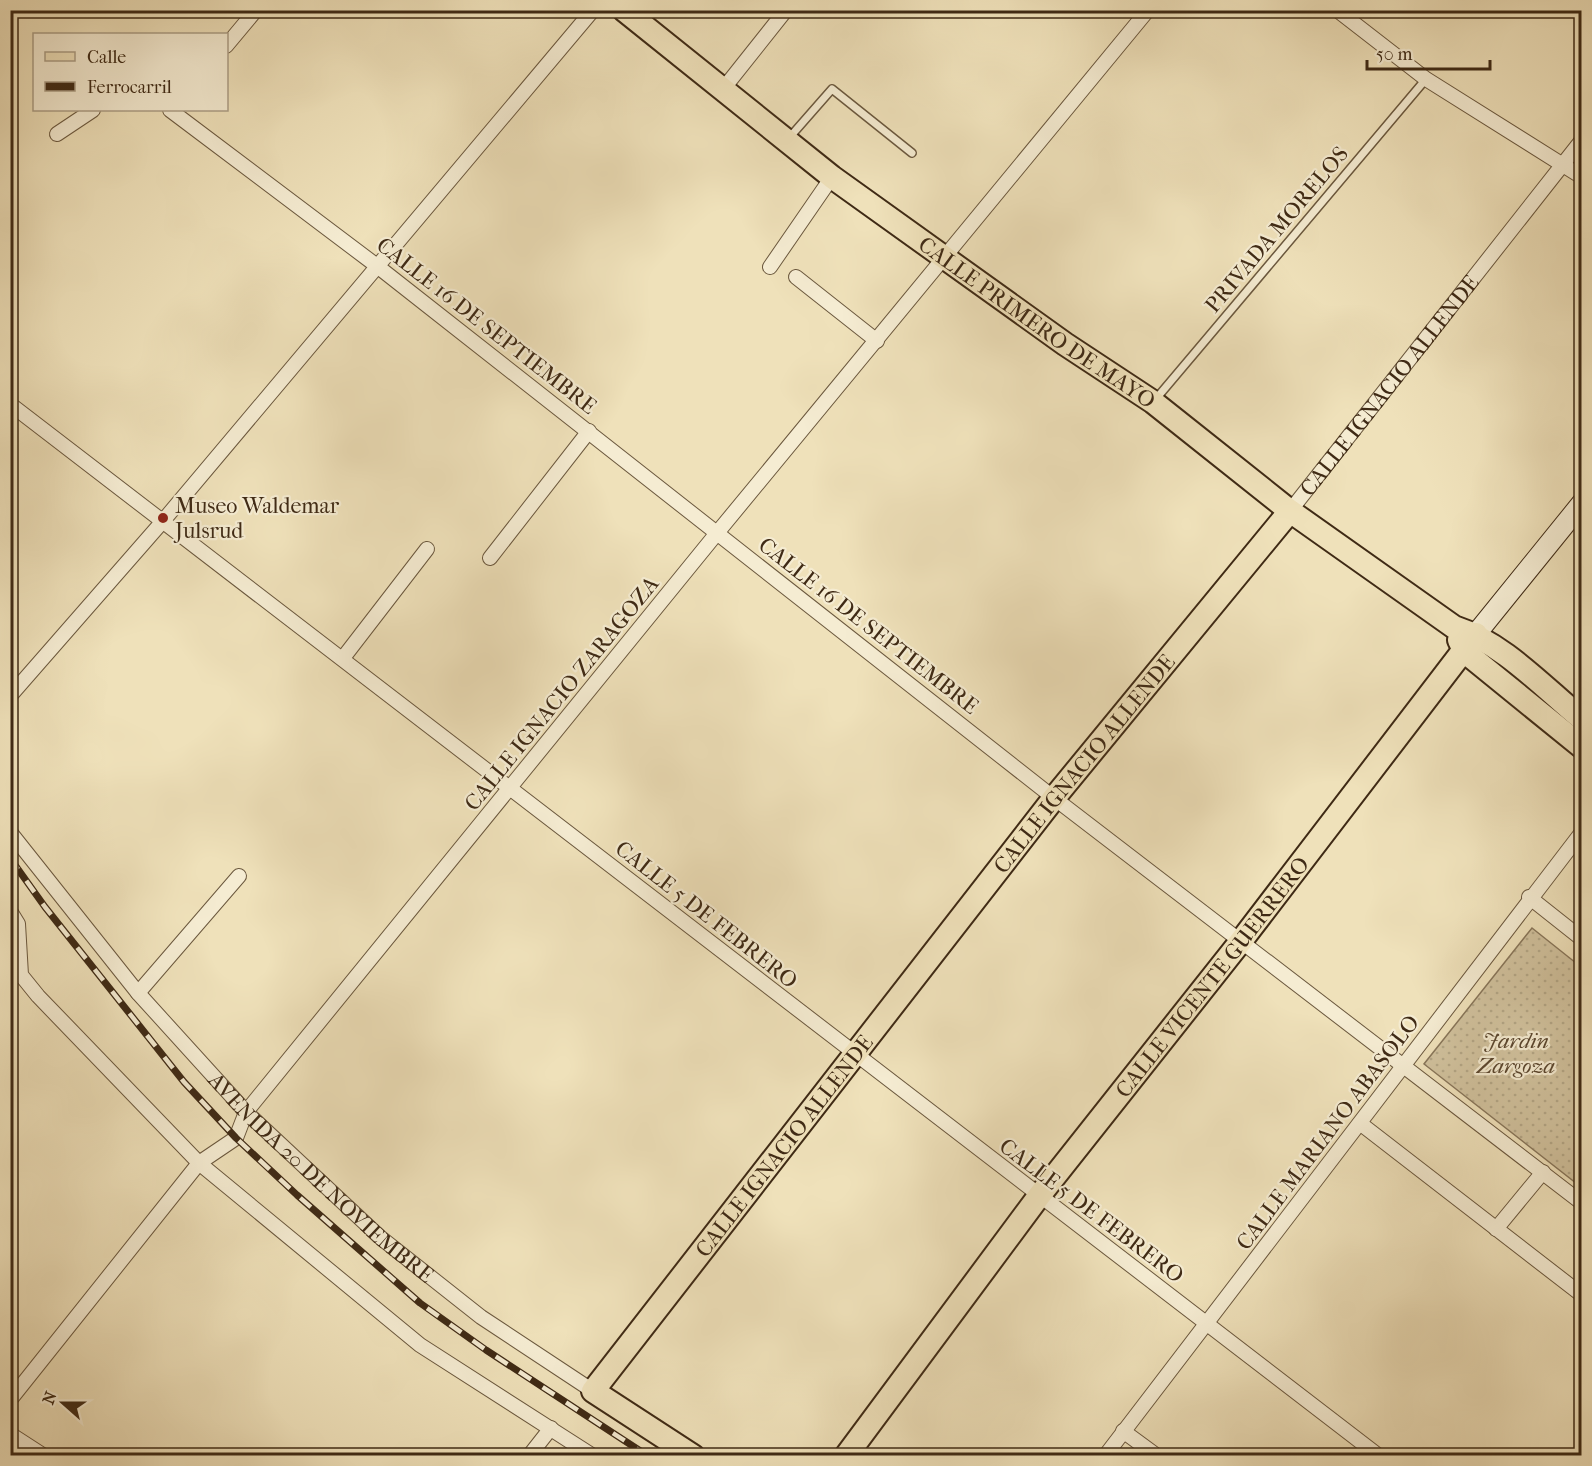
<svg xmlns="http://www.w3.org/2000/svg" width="1592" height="1466" font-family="'IM FELL French Canon',serif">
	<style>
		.garden { fill: url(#garden-dots); stroke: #88765a; stroke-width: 1.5 }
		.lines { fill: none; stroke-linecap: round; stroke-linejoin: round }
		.lane-casing { stroke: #6b583e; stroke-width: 10 }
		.street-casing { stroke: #6b583e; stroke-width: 16 }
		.secondary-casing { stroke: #3f2a15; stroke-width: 22 }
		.primary-casing { stroke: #3f2a15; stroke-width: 26 }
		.lane { stroke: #f5ecd2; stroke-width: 7 }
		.street { stroke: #f5ecd2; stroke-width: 14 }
		.secondary { stroke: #f5ecd2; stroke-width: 20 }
		.primary { stroke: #efe1ba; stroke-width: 22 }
		.rail-casing { stroke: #3f2a15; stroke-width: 7 }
		.rail { stroke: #f5ecd2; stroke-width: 4.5; stroke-dasharray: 14; stroke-linecap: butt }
		.poi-dot { fill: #8f2418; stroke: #f5ecd2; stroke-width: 2 }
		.labels { text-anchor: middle; stroke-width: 4.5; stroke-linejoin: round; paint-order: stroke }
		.street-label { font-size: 22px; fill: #3f2a15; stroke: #f5ecd2 }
		.poi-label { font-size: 22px; fill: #3f2a15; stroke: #f5ecd2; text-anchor: start }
		.park-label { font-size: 22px; font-style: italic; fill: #5c4830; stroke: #f5ecd2 }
	</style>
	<defs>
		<pattern id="garden-dots" width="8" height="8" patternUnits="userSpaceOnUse" patternTransform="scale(1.5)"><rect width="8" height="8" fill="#d1c29e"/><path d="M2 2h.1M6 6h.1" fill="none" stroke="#b4a787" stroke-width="1.8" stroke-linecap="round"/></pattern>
	</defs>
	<rect width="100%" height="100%" fill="#efe1ba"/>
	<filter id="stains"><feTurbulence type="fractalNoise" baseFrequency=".00333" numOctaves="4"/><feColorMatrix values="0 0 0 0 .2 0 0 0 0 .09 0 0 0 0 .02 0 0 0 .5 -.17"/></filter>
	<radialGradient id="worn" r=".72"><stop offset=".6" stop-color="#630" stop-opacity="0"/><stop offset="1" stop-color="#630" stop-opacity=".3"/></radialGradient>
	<polygon class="garden" points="1532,928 1581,967 1581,1187 1424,1064"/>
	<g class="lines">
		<defs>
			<g id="lane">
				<polyline points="789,138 832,89 912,153"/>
				<polyline points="1155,400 1426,79"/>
			</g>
			<g id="street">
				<polyline points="1337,10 1426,79 1582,177"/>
				<polyline points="226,46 256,10"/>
				<polyline points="724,88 786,10"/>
				<polyline points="170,110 377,266 1054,798 1582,1203"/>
				<polyline points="57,134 93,110"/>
				<polyline points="770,267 832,177"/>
				<polyline points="796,277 877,341"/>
				<polyline points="10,404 1379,1456"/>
				<path id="s1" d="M1290,511L1582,140"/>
				<polyline points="490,558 589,431"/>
				<polyline points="343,658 427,549"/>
				<polyline points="10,696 163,521 593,10"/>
				<path id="s2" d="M10,832L138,993L246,1112L381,1238L481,1317L593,1391"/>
				<polyline points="1529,897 1582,939"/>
				<polyline points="10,911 18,924 21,975 38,996 199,1163 420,1345 593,1456"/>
				<polyline points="138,993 239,876"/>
				<polyline points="1361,1124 1582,1295"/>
				<polyline points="1496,1229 1543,1172"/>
				<polyline points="10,1400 199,1163 236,1138 246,1112 717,533 1148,10"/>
				<polyline points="1123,1431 1157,1456"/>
				<polyline points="10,1434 44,1456"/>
				<polyline points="529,1456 551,1428"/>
				<polyline points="1105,1456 1582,832"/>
			</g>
			<polyline id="secondary" points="1476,634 1582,503"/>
			<g id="primary">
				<path id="s3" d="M624,10L832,177L1065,344L1153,402L1290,511L1454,627C1503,643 1542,686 1582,719"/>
				<polyline points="1459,640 1465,652 1582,747"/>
				<path id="s4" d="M693,1456L593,1391L1054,798L1290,511"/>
				<path id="s5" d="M846,1456L1039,1196L1241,941L1476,634"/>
			</g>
		</defs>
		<use href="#lane" class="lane-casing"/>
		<use href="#street" class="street-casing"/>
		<use href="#secondary" class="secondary-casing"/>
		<use href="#primary" class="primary-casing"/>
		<use href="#lane" class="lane"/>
		<use href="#street" class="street"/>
		<use href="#secondary" class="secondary"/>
		<use href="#primary" class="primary"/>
		<defs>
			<polyline id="rail" points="10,858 45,907 184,1082 236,1138 297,1195 420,1303 486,1350 648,1456"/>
		</defs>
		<use href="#rail" class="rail-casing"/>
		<use href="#rail" class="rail"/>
	</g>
	<circle class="poi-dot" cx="163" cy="518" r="6"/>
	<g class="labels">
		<g class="street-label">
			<text transform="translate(1276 229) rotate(-50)" y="8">PRIVADA MORELOS</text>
			<text dy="8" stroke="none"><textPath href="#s3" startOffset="518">CALLE PRIMERO DE MAYO</textPath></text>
			<text transform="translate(487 325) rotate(38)" y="8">CALLE 16 DE SEPTIEMBRE</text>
			<text dy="8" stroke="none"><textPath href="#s1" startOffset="160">CALLE IGNACIO ALLENDE</textPath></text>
			<text transform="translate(869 625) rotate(38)" y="8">CALLE 16 DE SEPTIEMBRE</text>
			<text transform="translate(561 693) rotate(-51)" y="8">CALLE IGNACIO ZARAGOZA</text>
			<text dy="8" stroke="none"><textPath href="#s4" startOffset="916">CALLE IGNACIO ALLENDE</textPath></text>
			<text transform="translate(707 914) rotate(38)" y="8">CALLE 5 DE FEBRERO</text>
			<text dy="8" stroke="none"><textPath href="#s5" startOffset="603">CALLE VICENTE GUERRERO</textPath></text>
			<text transform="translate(1327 1132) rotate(-53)" y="8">CALLE MARIANO ABASOLO</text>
			<text dy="8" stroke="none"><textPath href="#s4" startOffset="430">CALLE IGNACIO ALLENDE</textPath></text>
			<text dy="8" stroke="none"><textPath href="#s2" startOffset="466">AVENIDA 20 DE NOVIEMBRE</textPath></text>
			<text transform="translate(1092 1210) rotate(37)" y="8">CALLE 5 DE FEBRERO</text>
		</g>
		<g class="poi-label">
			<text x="175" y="513">Museo Waldemar<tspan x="175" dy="25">Julsrud</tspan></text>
		</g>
		<g class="park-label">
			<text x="1516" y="1048">Jardin<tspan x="1516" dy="25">Zargoza</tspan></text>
		</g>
	</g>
	<rect width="1592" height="1466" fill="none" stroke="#efe1ba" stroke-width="36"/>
	<rect x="12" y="12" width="1568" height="1442" fill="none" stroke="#3f2a15" stroke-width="3"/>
	<rect x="18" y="18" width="1556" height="1430" fill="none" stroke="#3f2a15" stroke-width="1.5"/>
	<rect x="33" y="33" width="195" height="78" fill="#f5ecd2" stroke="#ac9e86" stroke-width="1.5"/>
	<rect x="45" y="52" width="30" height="9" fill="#efe1ba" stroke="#ac9e86" stroke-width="1.5"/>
	<text x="87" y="63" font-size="18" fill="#3f2a15">Calle</text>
	<rect x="45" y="82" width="30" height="9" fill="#3f2a15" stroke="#ac9e86" stroke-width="1.5"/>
	<text x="87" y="93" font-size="18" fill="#3f2a15">Ferrocarril</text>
	<g transform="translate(63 1403) rotate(291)" stroke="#f5ecd2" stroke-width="4.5" paint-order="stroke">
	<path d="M0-4.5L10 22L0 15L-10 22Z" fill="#3f2a15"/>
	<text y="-9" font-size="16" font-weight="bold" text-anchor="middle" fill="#3f2a15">N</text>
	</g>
	<path d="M1367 60v9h123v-9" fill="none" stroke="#3f2a15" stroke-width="3"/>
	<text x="1376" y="60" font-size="18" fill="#3f2a15" stroke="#f5ecd2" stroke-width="4.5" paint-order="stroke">50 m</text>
	<rect width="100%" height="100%" filter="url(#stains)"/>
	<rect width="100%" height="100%" fill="url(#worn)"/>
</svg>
